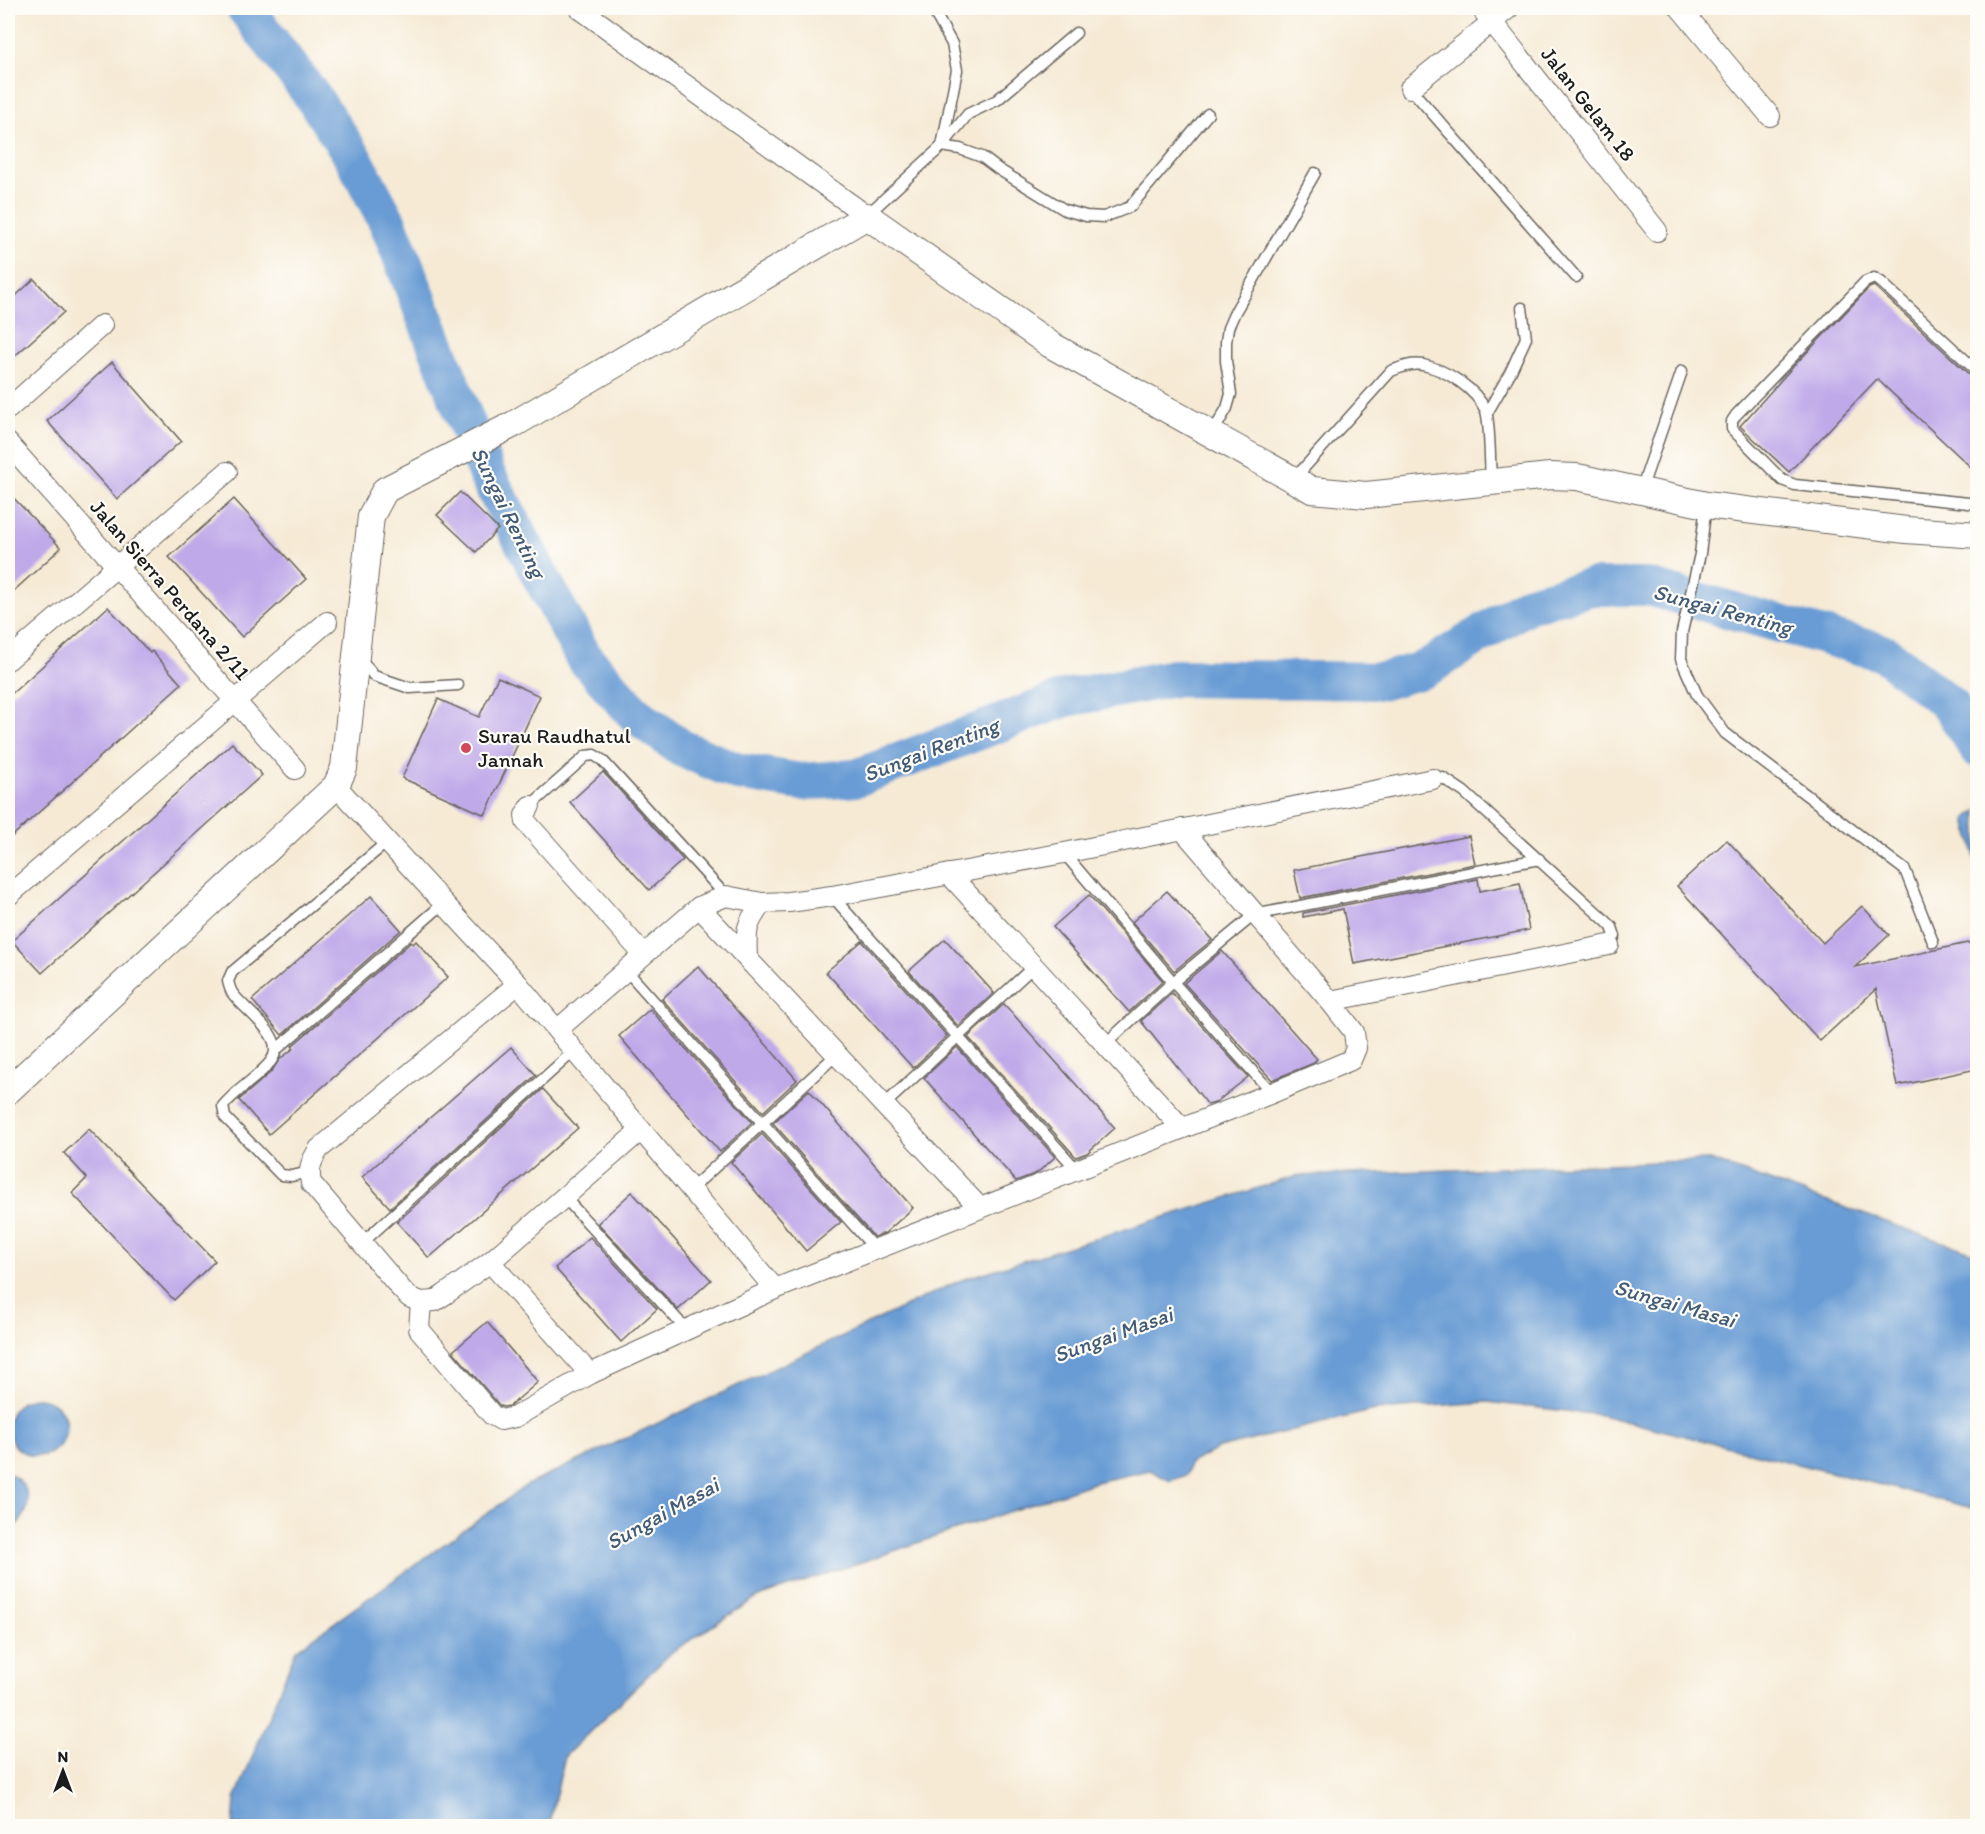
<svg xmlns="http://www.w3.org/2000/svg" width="1985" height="1834" font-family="Itim,sans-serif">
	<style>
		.water { fill: #699cd4; stroke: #425c78; stroke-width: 1.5 }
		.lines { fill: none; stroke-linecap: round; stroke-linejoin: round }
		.stream { stroke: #699cd4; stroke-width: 6 }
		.river { stroke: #699cd4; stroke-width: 38 }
		.building { fill: #c0a9e9 }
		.service-casing { stroke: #68645d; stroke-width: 13 }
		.minor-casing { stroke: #68645d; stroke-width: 22 }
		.tertiary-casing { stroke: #68645d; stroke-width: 28 }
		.service { stroke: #fff; stroke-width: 10 }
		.minor { stroke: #fff; stroke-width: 20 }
		.tertiary { stroke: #fff; stroke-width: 26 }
		.poi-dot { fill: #d1495b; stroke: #fdfcf7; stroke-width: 2 }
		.labels { text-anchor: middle; stroke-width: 4.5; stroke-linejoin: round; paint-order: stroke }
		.street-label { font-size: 21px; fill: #1c1c1c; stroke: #fdfcf7 }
		.poi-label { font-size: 21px; fill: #1c1c1c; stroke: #fdfcf7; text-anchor: start }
		.water-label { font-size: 22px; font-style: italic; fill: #425c78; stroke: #fdfcf7 }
	</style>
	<rect width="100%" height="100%" fill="#fdfcf7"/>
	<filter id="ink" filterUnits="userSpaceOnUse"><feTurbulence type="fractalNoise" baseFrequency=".0167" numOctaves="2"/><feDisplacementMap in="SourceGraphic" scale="12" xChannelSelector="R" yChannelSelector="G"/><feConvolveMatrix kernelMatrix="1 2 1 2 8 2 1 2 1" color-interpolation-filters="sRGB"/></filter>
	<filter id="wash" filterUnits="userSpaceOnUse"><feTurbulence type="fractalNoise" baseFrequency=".008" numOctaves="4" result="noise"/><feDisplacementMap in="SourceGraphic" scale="24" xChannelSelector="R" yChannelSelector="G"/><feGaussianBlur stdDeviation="1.35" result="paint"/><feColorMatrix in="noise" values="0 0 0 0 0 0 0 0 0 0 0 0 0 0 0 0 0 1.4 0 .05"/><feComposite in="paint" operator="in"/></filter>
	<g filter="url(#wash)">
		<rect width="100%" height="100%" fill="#f6ead5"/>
		<g class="water">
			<polygon points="1977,811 1977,867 1966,819"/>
			<polygon points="1710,1160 1977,1254 1977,1509 1601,1415 1487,1402 1375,1410 1219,1448 1190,1463 1187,1475 1170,1481 1150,1470 1096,1482 756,1598 673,1651 565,1756 551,1815 551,1826 233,1826 235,1799 296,1650 527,1485 961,1280 1297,1176"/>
			<circle cx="37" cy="1427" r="29"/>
			<path d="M8,1473C36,1486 33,1517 8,1531Z"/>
		</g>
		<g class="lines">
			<polyline class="stream" points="8,1004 10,1007"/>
			<polyline class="river" points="245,8 311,94 353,157 388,223 487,475 583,656 636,715 681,748 738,772 801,782 856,778 1066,698 1174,678 1384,681 1425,669 1529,604 1592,587 1648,587 1884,653 1950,705 1978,749"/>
		</g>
		<g id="blocks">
			<g class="building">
				<polygon points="34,279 64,312 8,362 8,303"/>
				<polygon points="1874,286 1973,378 1977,379 1977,473 1877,379 1789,472 1740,426 1790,370 1869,288"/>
				<polygon points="112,362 181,441 117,499 47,421"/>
				<polygon points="8,492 61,548 8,596"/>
				<polygon points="460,492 498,529 476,552 437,515"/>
				<polygon points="234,499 306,579 242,637 169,557"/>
				<polygon points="108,607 150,653 152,651 181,684 8,840 8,697"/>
				<polygon points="498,677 540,696 485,815 402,778 438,699 479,717"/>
				<polygon points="232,743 262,775 42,973 12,941"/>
				<polygon points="603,772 683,860 649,890 570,802"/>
				<polygon points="1469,836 1475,864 1300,898 1294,870"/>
				<polygon points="1727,840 1823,943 1862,906 1889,935 1855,967 1977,941 1977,1069 1897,1086 1876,989 1820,1041 1677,886"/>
				<polygon points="1478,879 1480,891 1520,883 1529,930 1354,964 1343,909 1303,917 1303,913"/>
				<polygon points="1167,891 1212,940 1174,971 1132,922"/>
				<polygon points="1089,895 1163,981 1129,1012 1053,927"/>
				<polygon points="371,896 401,930 282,1035 252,1000"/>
				<polygon points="945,939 994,993 958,1026 909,971"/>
				<polygon points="416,941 448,977 269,1134 239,1100 271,1072 279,1060 294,1048 292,1046 411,942 413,944"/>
				<polygon points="862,941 947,1036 913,1068 826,972"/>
				<polygon points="1222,951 1317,1059 1314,1063 1272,1080 1184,983"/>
				<polygon points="698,966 797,1080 763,1112 662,999"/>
				<polygon points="1172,993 1248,1077 1215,1103 1208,1105 1141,1021"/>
				<polygon points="1004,1004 1115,1128 1087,1153 1076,1157 968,1037"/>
				<polygon points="650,1009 752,1122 720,1152 619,1036"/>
				<polygon points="511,1047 536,1075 390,1208 362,1177"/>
				<polygon points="957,1047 1055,1157 1037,1173 1016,1181 924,1078"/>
				<polygon points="543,1089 578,1128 429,1258 397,1222"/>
				<polygon points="809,1090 913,1208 885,1233 874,1237 773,1123"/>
				<polygon points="89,1129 215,1261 174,1300 72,1193 87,1178 64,1153"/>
				<polygon points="762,1134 841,1222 806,1251 731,1162"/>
				<polygon points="632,1192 711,1280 678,1310 598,1223"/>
				<polygon points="590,1237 657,1309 621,1342 555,1268"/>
				<polygon points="487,1322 538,1382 510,1406 503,1407 500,1406 453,1351"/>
			</g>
		</g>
	</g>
	<g filter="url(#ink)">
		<use href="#blocks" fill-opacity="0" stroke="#68645d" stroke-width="1.5"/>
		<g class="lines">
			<defs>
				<g id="service">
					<polyline points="932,8 952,44 957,70 942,146 960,149 982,157 998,169 1065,210 1086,216 1104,217 1130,207 1208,114"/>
					<polyline points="1410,88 1576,277"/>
					<polyline points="867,215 942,146 968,114 997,100 1076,33"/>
					<polyline points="1978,372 1881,282 1874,278 1865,282 1736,415 1732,421 1732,429 1782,480 1795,485 1978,504"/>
					<polyline points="1487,413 1510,373 1526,338 1522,308"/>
					<polyline points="1212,434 1227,408 1231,394 1226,361 1226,342 1228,328 1235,312 1315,173"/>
					<path d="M1294,479L1391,371C1401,367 1412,363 1423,365C1447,370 1476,389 1486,411C1490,423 1490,467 1491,482"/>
					<polyline points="1641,490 1682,371"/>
					<polyline points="1706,505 1700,554 1682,632 1681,659 1697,695 1725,733 1905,870 1933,942"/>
					<polyline points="360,658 374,676 410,688 458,685"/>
					<polyline points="1433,779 1443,778 1464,792 1606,921 1612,927 1615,936 1609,945"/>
					<polyline points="530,806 586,756 594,755 602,760 726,896"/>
					<polyline points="1064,853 1173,982 1272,1093"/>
					<polyline points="832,896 1077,1170"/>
					<polyline points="626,970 875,1249"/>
					<polyline points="1104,1045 1173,982 1254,915 1539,859"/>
					<polyline points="277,1049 444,903"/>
					<polyline points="884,1105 1033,967"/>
					<path d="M309,1172L292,1176L281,1175L225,1117L223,1106C237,1089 259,1077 271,1061C289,1038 245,1011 233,994C230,990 229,985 228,981L232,972L387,842"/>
					<polyline points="691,1189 837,1054"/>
					<polyline points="564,1197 686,1329"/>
					<polyline points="362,1243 574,1051"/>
				</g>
				<g id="minor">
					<polyline points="579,8 867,216"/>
					<polyline points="1481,8 1657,231"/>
					<polyline points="1680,8 1770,116"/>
					<polyline points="1410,88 1509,8"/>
					<polyline points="8,409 102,325"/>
					<polyline points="8,443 295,769"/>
					<polyline points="8,660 227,472"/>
					<polyline points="336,786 518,984 775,1289"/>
					<polyline points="530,806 525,815 526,822 643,954"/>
					<polyline points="949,874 1182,1128"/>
					<polyline points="8,896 327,622"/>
					<polyline points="699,907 980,1208"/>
					<path d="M747,958C746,930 745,926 762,903"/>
					<path d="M518,984L319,1149C311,1161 308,1169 311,1183L402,1290L409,1297L421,1302L435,1301L444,1295L490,1262L641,1130"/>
					<polyline points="1330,1001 1609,945"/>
					<polyline points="557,1030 699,907 726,896 762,903 789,902 832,896 1064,853 1433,779"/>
					<polyline points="490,1262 590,1374"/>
					<polyline points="421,1302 419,1329 492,1415 501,1420 515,1417 590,1374 775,1289 1272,1093 1351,1060 1356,1048 1354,1032 1330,1001 1182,829"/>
				</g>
				<polyline id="tertiary" points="8,1091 336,786 344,768 371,516 385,490 514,424 867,216 1051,345 1312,490 1366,495 1550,476 1577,477 1706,505 1906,530 1978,535"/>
			</defs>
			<use href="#service" class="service-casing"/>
			<use href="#minor" class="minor-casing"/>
			<use href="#tertiary" class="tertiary-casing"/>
			<use href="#service" class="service"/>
			<use href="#minor" class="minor"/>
			<use href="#tertiary" class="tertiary"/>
		</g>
	</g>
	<circle class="poi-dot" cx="466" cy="748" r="6"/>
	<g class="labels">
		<g class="street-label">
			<text transform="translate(1588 104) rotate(52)" y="7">Jalan Gelam 18</text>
			<text transform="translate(170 590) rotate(49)" y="7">Jalan Sierra Perdana 2/11</text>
		</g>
		<g class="poi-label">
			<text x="478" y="743">Surau Raudhatul<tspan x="478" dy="24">Jannah</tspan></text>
		</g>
		<g class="water-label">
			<text transform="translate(509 512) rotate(64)" y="8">Sungai Renting</text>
			<text transform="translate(1723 609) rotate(15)" y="8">Sungai Renting</text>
			<text transform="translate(931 749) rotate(-21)" y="8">Sungai Renting</text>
			<text transform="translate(1675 1303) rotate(16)" y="8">Sungai Masai</text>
			<text transform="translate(1113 1334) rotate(-20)" y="8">Sungai Masai</text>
			<text transform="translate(662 1513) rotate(-29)" y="8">Sungai Masai</text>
		</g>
	</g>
	<rect width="1985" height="1834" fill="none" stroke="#fdfcf7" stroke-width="30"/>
	<g transform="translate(63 1771)" stroke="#fdfcf7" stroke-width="4.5" paint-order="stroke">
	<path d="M0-4.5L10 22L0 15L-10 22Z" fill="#1c1c1c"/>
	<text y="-9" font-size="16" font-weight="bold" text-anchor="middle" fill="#1c1c1c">N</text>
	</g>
</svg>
